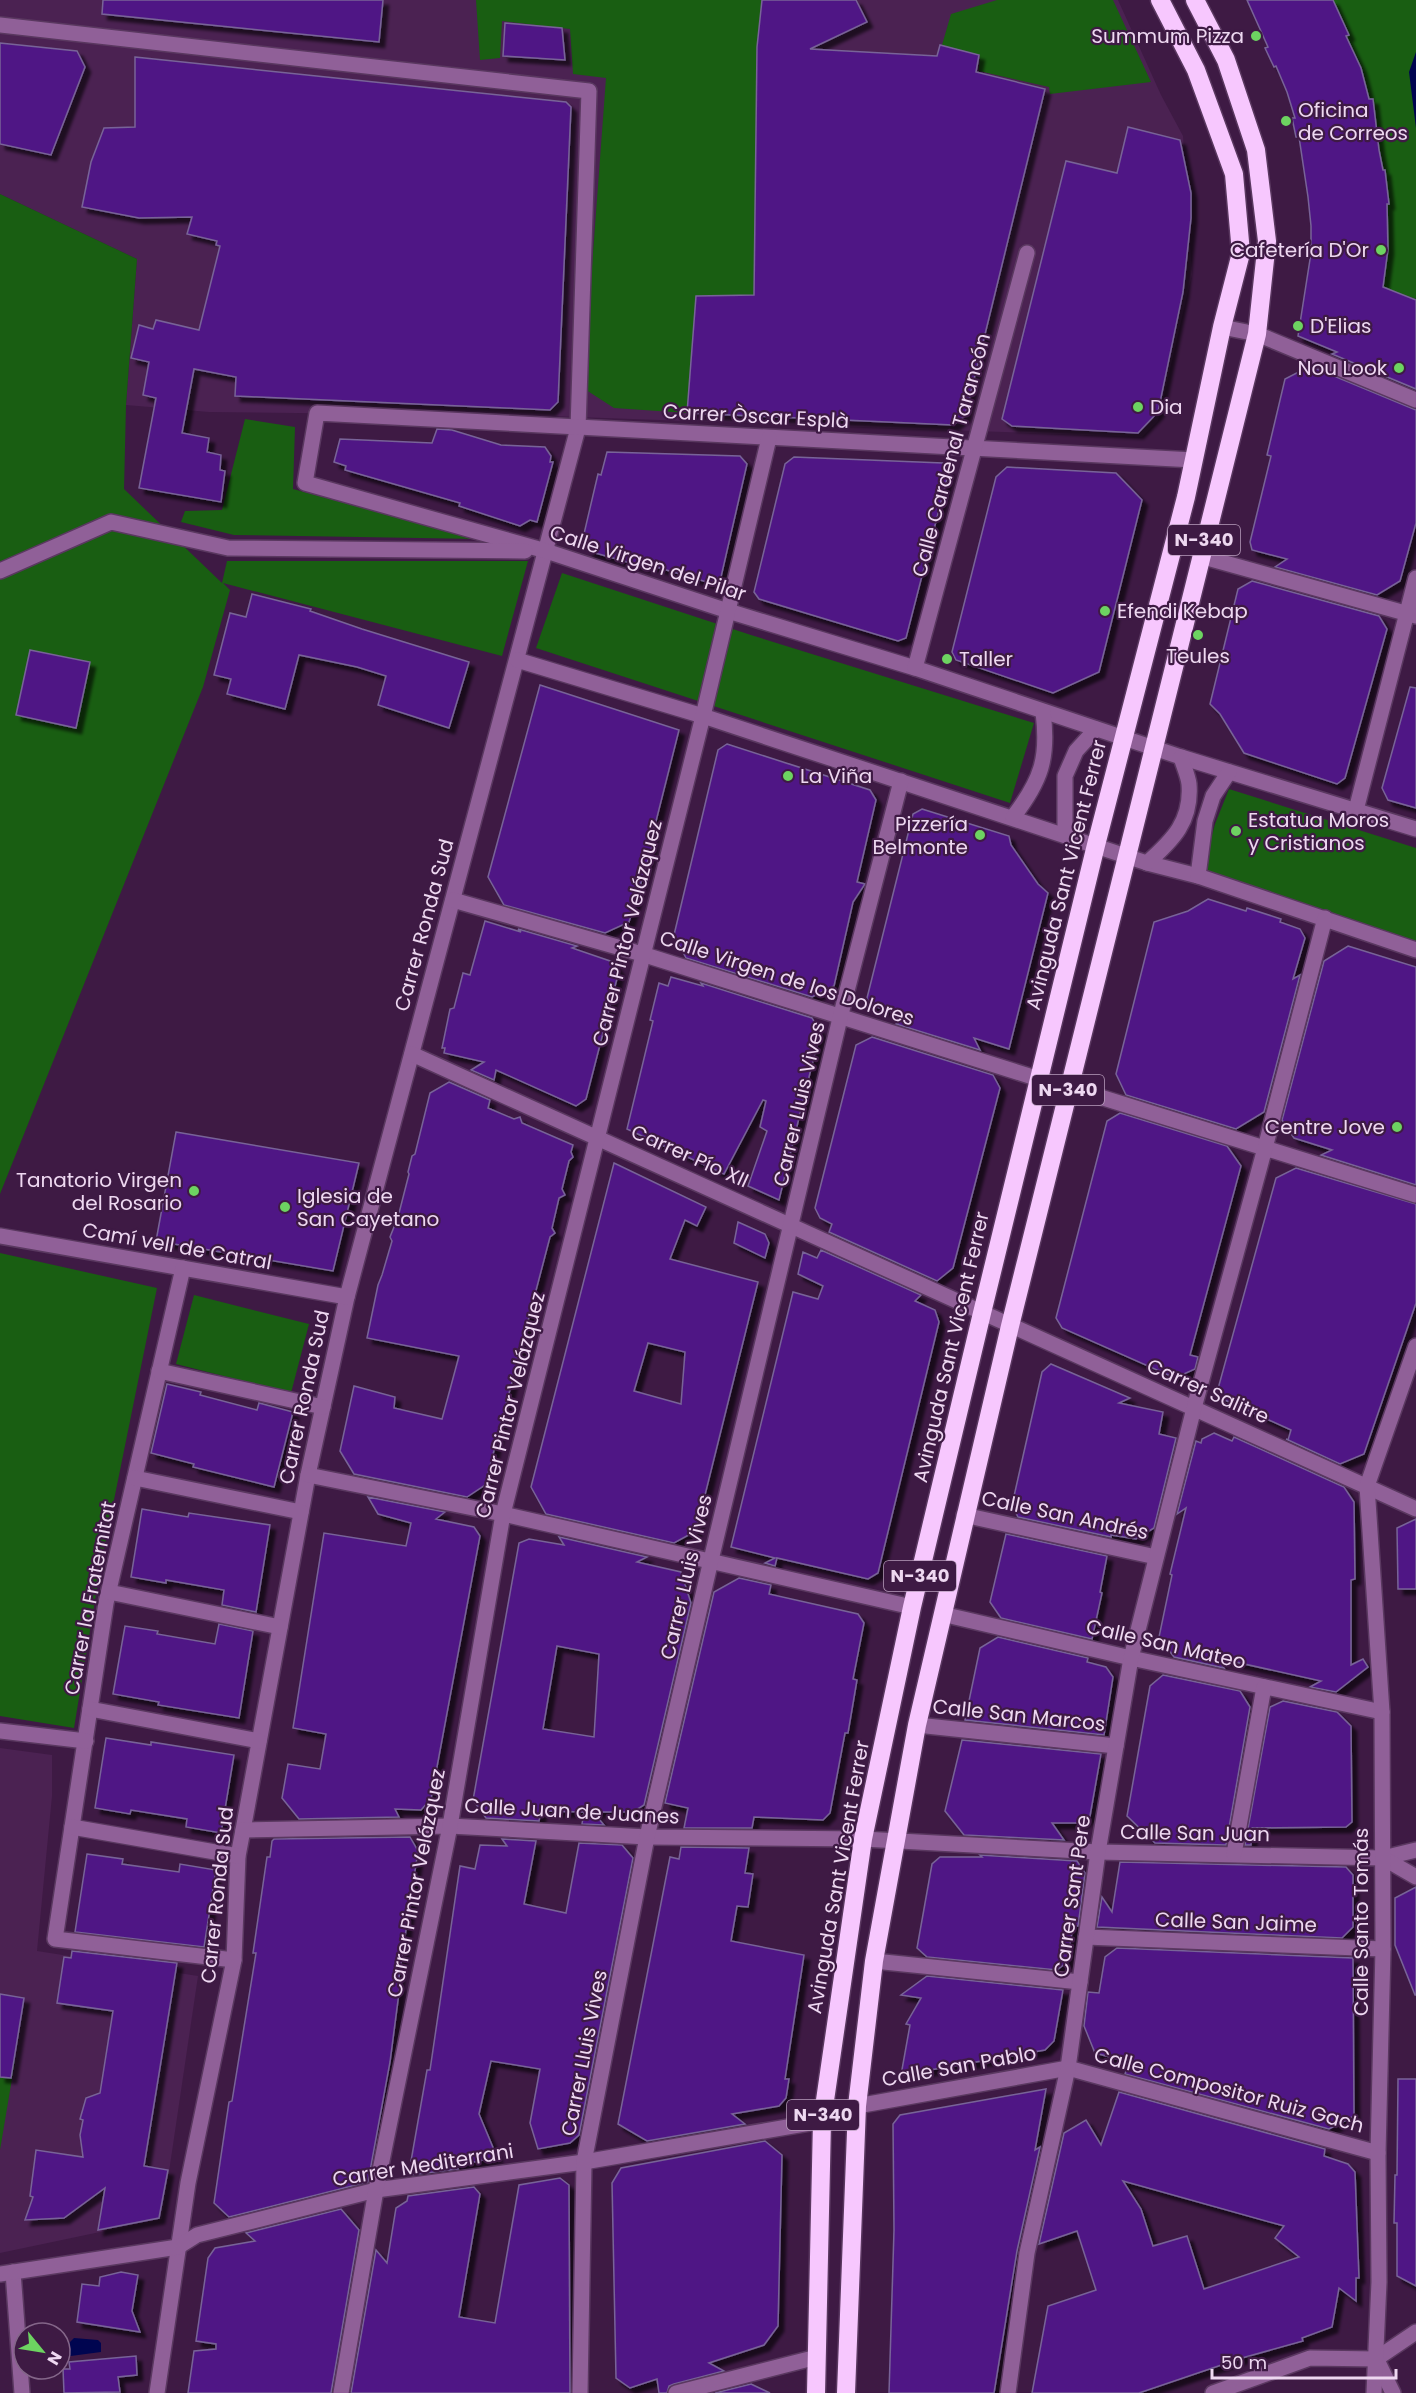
<svg xmlns="http://www.w3.org/2000/svg" width="1416" height="2393" font-family="Poppins,sans-serif">
	<style>
		.built { fill: #4b2252 }
		.green { fill: #195e12 }
		.water { fill: #000550 }
		.building { fill: #501985; stroke: #786398; stroke-width: 1.5; fill-rule: evenodd; filter: url(#shadow) }
		.lines { fill: none; stroke-linecap: round; stroke-linejoin: round }
		.minor-casing { stroke: #5a3860; stroke-width: 18 }
		.highway-casing { stroke: #5a3860; stroke-width: 21 }
		.minor { stroke: #906098; stroke-width: 15 }
		.highway { stroke: #f7c7fe; stroke-width: 18 }
		.poi-dot { fill: #6dd361; stroke: #3e1a44; stroke-width: 2 }
		.labels { text-anchor: middle; stroke-width: 4.5; stroke-linejoin: round; paint-order: stroke }
		.shield { fill: #3e1a44; stroke: #b99fbd; stroke-width: 1.5 }
		.shield-label { font-size: 18px; font-weight: bold; fill: #eed8f1 }
		.poi-label { font-size: 20px; fill: #eed8f1; stroke: #3e1a44; text-anchor: start }
		.street-label { font-size: 20px; fill: #eed8f1; stroke: #3e1a44 }
	</style>
	<defs>
		<filter id="shadow"><feDropShadow dx="5.5" dy="5.5" stdDeviation="1.5" flood-color="#0009"/></filter>
	</defs>
	<rect width="100%" height="100%" fill="#3e1a44"/>
	<g class="built">
		<polygon points="0,0 1118,0 1161,95 1183,136 1192,274 1158,421 1142,437 548,416 209,412 126,405 137,259 0,194"/>
		<polygon points="0,1748 52,1755 52,1796 37,1951 198,1976 162,2219 0,2253"/>
	</g>
	<g class="green">
		<polygon points="476,0 762,0 757,47 754,295 696,296 687,413 614,408 583,388 606,78 573,74 570,29 502,21 500,58 480,60"/>
		<polygon points="997,0 1113,0 1151,82 1050,94 1049,87 979,71 980,55 942,45 951,14"/>
		<polygon points="1319,0 1416,0 1416,299 1370,283"/>
		<polygon points="0,194 137,259 126,405 124,489 222,583 227,561 528,561 502,656 223,583 230,590 203,687 0,1194"/>
		<polygon points="245,419 295,427 293,489 479,539 234,535 181,522 185,511 222,510"/>
		<polygon points="562,573 751,635 1034,723 1010,803 536,648"/>
		<polygon points="1229,789 1416,848 1416,941 1202,871 1215,824"/>
		<polygon points="0,1253 157,1288 101,1564 74,1728 0,1716"/>
		<polygon points="194,1295 309,1324 291,1393 176,1364"/>
		<polygon points="0,2059 15,2061 0,2150"/>
	</g>
	<g class="water">
		<polygon points="1416,52 1416,128 1409,72"/>
		<polygon points="74,2338 98,2340 101,2343 101,2352 63,2357 65,2347"/>
	</g>
	<g class="building">
		<polygon points="103,0 383,0 379,42 102,14"/>
		<polygon points="762,0 856,0 867,22 810,49 937,56 940,45 979,55 976,72 1045,89 965,416 953,425 687,413 696,296 754,295 757,47"/>
		<polygon points="1247,0 1333,0 1349,35 1346,36 1361,68 1369,99 1373,99 1379,150 1383,170 1385,170 1389,204 1387,204 1388,249 1383,287 1416,300 1416,389 1332,354 1337,352 1298,336 1311,253 1311,226 1308,197 1299,137 1296,137 1292,118 1295,118 1287,92 1276,66 1274,67 1265,48 1268,47"/>
		<polygon points="505,23 562,28 565,60 503,56"/>
		<polygon points="0,43 77,51 85,67 51,155 0,144"/>
		<polygon points="135,57 566,102 571,107 558,402 550,410 235,396 236,377 194,369 182,433 209,438 207,452 221,455 220,470 225,471 221,502 139,488 156,398 143,395 149,362 131,358 139,325 153,329 156,320 199,330 220,246 216,245 217,241 187,234 192,217 139,218 82,207 91,162 104,128 135,127"/>
		<polygon points="1128,127 1180,140 1191,193 1191,218 1183,292 1158,412 1138,433 1012,426 1002,419 1066,161 1117,173"/>
		<polygon points="1310,366 1416,410 1416,523 1400,581 1377,595 1275,567 1287,559 1252,550 1250,542 1271,456 1267,455 1285,379"/>
		<polygon points="437,429 452,430 501,445 545,447 551,456 550,462 553,462 537,522 530,520 520,526 459,506 460,503 345,470 346,466 334,462 340,439 432,443"/>
		<polygon points="607,452 740,456 747,464 721,577 710,583 646,564 645,567 588,551 590,543 584,542 585,539 583,538 598,474 601,475"/>
		<polygon points="794,457 943,463 949,471 906,638 898,641 759,599 754,592 785,464"/>
		<polygon points="1007,467 1116,473 1142,500 1099,672 1053,693 956,660 952,652 996,477"/>
		<polygon points="1252,581 1379,616 1387,629 1345,778 1337,784 1244,753 1220,714 1210,704 1238,589"/>
		<polygon points="252,594 311,609 310,611 362,629 469,662 449,728 378,705 386,676 357,667 299,655 285,709 227,694 231,679 214,675 230,613 246,617"/>
		<polygon points="30,650 90,662 76,728 16,715"/>
		<polygon points="540,685 679,730 651,841 652,847 629,922 605,933 504,905 488,877"/>
		<polygon points="1410,687 1416,688 1416,808 1388,800 1382,788"/>
		<polygon points="727,744 870,790 876,800 857,882 865,884 853,902 834,986 812,997 686,958 674,935 718,750"/>
		<polygon points="922,809 1009,836 1011,845 1038,884 1048,893 1009,1049 974,1038 980,1050 896,1024 908,1017 870,1005 867,998 913,814"/>
		<polygon points="1208,899 1246,911 1247,908 1281,919 1280,922 1300,929 1305,938 1293,979 1300,975 1264,1112 1236,1129 1126,1095 1116,1074 1154,922 1188,911"/>
		<polygon points="485,921 521,932 518,929 577,946 572,948 613,962 619,971 586,1099 576,1106 496,1070 494,1080 471,1070 484,1062 444,1053 445,1048 442,1048 450,1009 454,1008 463,973 470,975"/>
		<polygon points="1348,946 1416,967 1416,1185 1321,1155 1332,1150 1294,1138 1282,1120 1324,961"/>
		<polygon points="671,977 703,986 701,983 812,1018 820,1032 779,1200 748,1186 767,1131 760,1127 766,1101 763,1100 724,1174 627,1129 653,1021 650,1020 659,983 668,986"/>
		<polygon points="872,1037 993,1075 1000,1088 953,1268 937,1281 829,1232 832,1224 820,1218 815,1208 856,1045"/>
		<polygon points="449,1082 490,1100 488,1108 514,1119 520,1117 522,1123 573,1145 571,1152 573,1157 569,1161 562,1189 565,1195 559,1198 552,1228 555,1233 550,1237 485,1485 467,1497 354,1474 340,1451 354,1386 395,1397 394,1408 442,1419 459,1356 367,1338 378,1285 382,1275 392,1241 390,1237 398,1217 409,1174 408,1172 412,1156 415,1154 430,1093"/>
		<polygon points="1120,1113 1227,1146 1241,1166 1190,1355 1198,1357 1195,1369 1175,1378 1062,1328 1056,1318 1107,1121"/>
		<polygon points="176,1132 359,1163 333,1271 156,1241"/>
		<path d="M614,1163L706,1207L697,1226L685,1220L670,1259L758,1282L696,1531L674,1543L546,1514L531,1487ZM648,1343L685,1352L681,1404L634,1391Z"/>
		<polygon points="1296,1168 1416,1204 1416,1303 1364,1454 1340,1464 1286,1439 1288,1440 1291,1430 1216,1396 1276,1178"/>
		<polygon points="738,1222 765,1234 769,1243 765,1258 734,1243"/>
		<polygon points="821,1250 921,1295 915,1301 935,1310 939,1322 878,1573 868,1579 777,1558 775,1566 765,1563 775,1558 731,1547 793,1292 818,1299 823,1286 798,1274 803,1252 817,1258"/>
		<polygon points="1051,1364 1130,1398 1119,1403 1163,1412 1159,1434 1176,1438 1154,1528 1136,1539 1111,1535 1111,1537 1018,1517 1012,1505 1042,1372"/>
		<polygon points="167,1384 201,1392 200,1395 257,1410 259,1403 293,1412 274,1487 193,1467 194,1464 151,1453"/>
		<polygon points="1214,1433 1232,1441 1234,1437 1344,1487 1354,1502 1355,1579 1351,1580 1351,1665 1363,1659 1368,1667 1336,1692 1310,1687 1321,1681 1217,1658 1224,1668 1174,1657 1159,1637 1172,1575 1170,1574 1186,1508 1177,1514 1196,1441 1201,1443 1202,1439"/>
		<polygon points="368,1497 445,1512 436,1519 474,1527 480,1536 431,1799 421,1810 395,1809 399,1817 299,1819 282,1798 288,1764 320,1769 326,1734 293,1728 324,1533 406,1546 411,1523 378,1514"/>
		<polygon points="142,1509 188,1517 189,1513 270,1525 256,1612 222,1605 224,1590 166,1580 166,1583 131,1577"/>
		<polygon points="1416,1519 1416,1589 1398,1589 1397,1528"/>
		<polygon points="1006,1534 1107,1556 1100,1592 1102,1593 1092,1639 1001,1618 990,1602"/>
		<path d="M559,1537L647,1557L637,1562L681,1572L691,1603L644,1805L633,1812H593L604,1825L582,1824L584,1812L541,1811L539,1821L486,1818L473,1800L519,1543L529,1539L564,1545ZM557,1646L599,1654L594,1737L543,1729Z"/>
		<polygon points="739,1578 771,1585 769,1594 858,1614 864,1623 853,1679 857,1680 848,1733 845,1733 830,1813 823,1820 754,1817 752,1828 684,1828 688,1808 665,1803 714,1592"/>
		<polygon points="219,1624 253,1631 239,1718 158,1705 159,1702 113,1694 125,1626 158,1631 157,1634 215,1644"/>
		<polygon points="998,1637 1088,1658 1087,1662 1106,1667 1113,1677 1104,1735 965,1720 980,1648"/>
		<polygon points="1163,1675 1240,1691 1250,1707 1226,1845 1155,1843 1127,1816 1150,1686"/>
		<polygon points="1283,1701 1337,1712 1351,1726 1352,1822 1346,1827 1252,1828 1251,1845 1245,1845 1270,1707"/>
		<polygon points="106,1738 151,1745 151,1742 234,1755 221,1833 186,1827 187,1819 131,1810 130,1814 95,1808"/>
		<polygon points="962,1740 1101,1754 1090,1816 1082,1823 1052,1823 1064,1840 964,1835 945,1811"/>
		<polygon points="410,1837 418,1851 401,1963 398,1985 400,1985 390,2062 368,2182 229,2217 214,2203 229,2102 232,2101 256,1953 253,1953 267,1857 270,1857 272,1841 274,1839"/>
		<polygon points="502,1839 536,1841 524,1904 566,1913 579,1843 622,1845 633,1858 579,2135 570,2143 538,2149 530,2123 540,2069 491,2061 479,2114 497,2157 456,2166 458,2169 411,2175 413,2164 411,2161 427,2070 430,2070 460,1866 475,1869 480,1845 507,1846"/>
		<polygon points="681,1847 749,1848 745,1873 753,1874 748,1907 737,1906 731,1941 804,1955 785,2079 789,2079 786,2098 779,2106 732,2114 745,2124 647,2141 618,2124 670,1857 679,1859"/>
		<polygon points="87,1854 123,1859 122,1864 179,1872 180,1864 216,1870 204,1947 75,1932"/>
		<polygon points="980,1855 1077,1861 1085,1873 1078,1926 1073,1926 1067,1962 1057,1970 927,1957 917,1948 932,1864 940,1857 982,1857"/>
		<polygon points="1120,1862 1346,1867 1353,1875 1353,1927 1342,1938 1097,1927 1102,1897 1112,1912"/>
		<polygon points="1416,1887 1416,1995 1415,1995 1395,1945 1395,1898"/>
		<polygon points="1117,1948 1353,1958 1354,2116 1329,2129 1125,2074 1129,2062 1095,2053 1084,2026 1088,1992 1099,1993 1105,1957"/>
		<polygon points="72,1951 177,1963 144,2166 168,2170 159,2218 98,2230 105,2188 64,2218 25,2220 33,2197 30,2196 36,2150 83,2157 80,2135 83,2120 80,2119 86,2098 100,2093 113,2011 57,2003 64,1957 71,1958"/>
		<polygon points="927,1976 1063,1990 1054,2041 1045,2050 901,2075 910,2025 906,2024 921,1998 901,1995"/>
		<polygon points="0,1994 24,1998 11,2078 0,2077"/>
		<polygon points="1398,2079 1416,2079 1416,2286 1397,2276 1397,2223 1394,2223 1395,2175 1397,2175"/>
		<polygon points="1046,2089 1035,2150 1040,2147 1017,2251 994,2393 889,2393 894,2230 893,2124 900,2115"/>
		<path d="M1119,2092L1325,2149L1324,2156L1348,2164L1355,2172L1359,2278H1356V2301L1339,2288L1332,2327L1302,2338L1303,2341L1242,2358L1139,2393H1032L1048,2306L1096,2290L1077,2231L1039,2244L1064,2133L1086,2120L1101,2145ZM1123,2181L1284,2226L1275,2238L1299,2257L1204,2289L1187,2236L1153,2246L1141,2209Z"/>
		<polygon points="765,2141 782,2155 778,2326 764,2345 709,2363 724,2371 674,2384 669,2386 667,2393 659,2393 657,2379 630,2388 616,2378 612,2183 621,2168"/>
		<polygon points="560,2178 569,2185 570,2393 351,2393 376,2250 387,2263 396,2208 407,2201 408,2196 474,2187 480,2194 459,2317 495,2323 519,2185"/>
		<polygon points="341,2209 359,2230 331,2393 188,2393 194,2351 216,2349 216,2344 196,2341 208,2258 215,2248 255,2241 246,2233"/>
		<polygon points="121,2272 138,2275 132,2311 140,2332 77,2322 82,2284 99,2286 100,2277"/>
		<polygon points="136,2356 137,2375 118,2377 120,2392 64,2393 63,2369 70,2369 69,2362"/>
		<polygon points="751,2384 770,2393 715,2393"/>
	</g>
	<g class="lines">
		<defs>
			<g id="minor">
				<polyline points="0,25 589,91 578,428 347,1297 308,1475 243,1830 238,1856 234,1960 188,2183 157,2393"/>
				<polyline points="1222,327 1257,334 1416,400"/>
				<polyline points="1194,460 317,413 305,483 546,551 728,611 915,668 1181,757 1416,829"/>
				<polyline points="1200,556 1416,616"/>
				<polyline points="0,571 111,522 228,548 525,551"/>
				<polyline points="517,660 703,716 1147,863 1198,876 1416,950"/>
				<polyline points="915,668 1027,253"/>
				<polyline points="1356,810 1416,578"/>
				<path d="M1013,817C1041,781 1049,758 1043,712"/>
				<polyline points="1065,834 1065,776 1076,751 1096,729"/>
				<path d="M1147,863C1173,840 1192,821 1189,784C1188,775 1183,765 1181,757"/>
				<polyline points="1198,876 1205,821 1213,796 1229,772"/>
				<polyline points="453,900 642,954 1039,1079"/>
				<polyline points="412,1054 1416,1509"/>
				<polyline points="1068,1087 1416,1195"/>
				<polyline points="0,1236 347,1297"/>
				<polyline points="183,1268 106,1603 55,1939 234,1960"/>
				<polyline points="159,1371 323,1407"/>
				<polyline points="308,1475 503,1514 912,1607"/>
				<polyline points="135,1478 301,1512"/>
				<polyline points="964,1515 1156,1557"/>
				<polyline points="109,1592 280,1627"/>
				<polyline points="942,1614 1131,1658 1382,1712"/>
				<polyline points="90,1709 259,1741"/>
				<polyline points="917,1725 1116,1746"/>
				<polyline points="0,1731 86,1741"/>
				<polyline points="72,1827 238,1856"/>
				<polyline points="243,1830 450,1826 647,1837 863,1839 1098,1852 1383,1858 1416,1850"/>
				<polyline points="1234,1854 1264,1687"/>
				<polyline points="1383,1858 1416,1877"/>
				<polyline points="1086,1937 1383,1949"/>
				<polyline points="874,1961 1080,1982"/>
				<polyline points="857,2106 1068,2068 1378,2153"/>
				<polyline points="13,2272 22,2393"/>
				<polyline points="0,2274 178,2247 197,2235 376,2190 584,2162 822,2121"/>
				<polyline points="1378,2362 1393,2393"/>
				<polyline points="341,2393 376,2190 450,1826 503,1514 703,716 769,438"/>
				<polyline points="580,2393 584,2162 647,1837 711,1560 840,1018 901,781"/>
				<polyline points="676,2393 817,2357"/>
				<polyline points="1008,2393 1027,2253 1068,2068 1098,1852 1131,1658 1194,1408 1265,1148 1325,918"/>
				<polyline points="1213,2393 1310,2358 1376,2359 1416,2332"/>
				<polyline points="1374,2393 1379,2282 1378,2153 1383,1949 1382,1712 1367,1486 1416,1346"/>
			</g>
			<g id="highway">
				<polyline points="816,2393 822,2121 863,1839 912,1607 982,1313 1096,845 1186,497 1222,327 1241,253 1234,174 1196,70 1160,0"/>
				<polyline points="846,2393 857,2106 874,1961 917,1725 1010,1326 1257,334 1267,241 1256,150 1226,60 1195,0"/>
			</g>
		</defs>
		<use href="#minor" class="minor-casing"/>
		<use href="#highway" class="highway-casing"/>
		<use href="#minor" class="minor"/>
		<use href="#highway" class="highway"/>
	</g>
	<g class="poi-dot">
		<circle cx="1256" cy="36" r="6"/>
		<circle cx="1286" cy="121" r="6"/>
		<circle cx="1381" cy="250" r="6"/>
		<circle cx="1298" cy="326" r="6"/>
		<circle cx="1399" cy="368" r="6"/>
		<circle cx="1138" cy="407" r="6"/>
		<circle cx="1105" cy="611" r="6"/>
		<circle cx="1198" cy="635" r="6"/>
		<circle cx="947" cy="659" r="6"/>
		<circle cx="788" cy="776" r="6"/>
		<circle cx="1236" cy="831" r="6"/>
		<circle cx="980" cy="835" r="6"/>
		<circle cx="1397" cy="1127" r="6"/>
		<circle cx="194" cy="1191" r="6"/>
		<circle cx="285" cy="1207" r="6"/>
	</g>
	<g class="labels">
		<g class="shield">
			<rect x="1168" y="525" width="72" height="30" rx="4.5"/>
			<rect x="1032" y="1075" width="72" height="30" rx="4.5"/>
			<rect x="884" y="1561" width="72" height="30" rx="4.5"/>
			<rect x="787" y="2100" width="72" height="30" rx="4.5"/>
		</g>
		<g class="shield-label">
			<text x="1204" y="546">N-340</text>
			<text x="1068" y="1096">N-340</text>
			<text x="920" y="1582">N-340</text>
			<text x="823" y="2121">N-340</text>
		</g>
		<g class="poi-label">
			<text x="1244" y="43" text-anchor="end">Summum Pizza</text>
			<text x="1298" y="117">Oficina<tspan x="1298" dy="23">de Correos</tspan></text>
			<text x="1369" y="257" text-anchor="end">Cafetería D'Or</text>
			<text x="1310" y="333">D'Elias</text>
			<text x="1387" y="375" text-anchor="end">Nou Look</text>
			<text x="1150" y="414">Dia</text>
			<text x="1117" y="618">Efendi Kebap</text>
			<text x="1198" y="663" text-anchor="middle">Teules</text>
			<text x="959" y="666">Taller</text>
			<text x="800" y="783">La Viña</text>
			<text x="1248" y="827">Estatua Moros<tspan x="1248" dy="23">y Cristianos</tspan></text>
			<text x="968" y="831" text-anchor="end">Pizzería<tspan x="968" dy="23">Belmonte</tspan></text>
			<text x="1385" y="1134" text-anchor="end">Centre Jove</text>
			<text x="182" y="1187" text-anchor="end">Tanatorio Virgen<tspan x="182" dy="23">del Rosario</tspan></text>
			<text x="297" y="1203">Iglesia de<tspan x="297" dy="23">San Cayetano</tspan></text>
		</g>
		<g class="street-label">
			<text transform="translate(756 416) rotate(3)" y="7">Carrer Òscar Esplà</text>
			<text transform="translate(951 455) rotate(-75)" y="7">Calle Cardenal Tarancón</text>
			<text transform="translate(648 563) rotate(18)" y="7">Calle Virgen del Pilar</text>
			<text transform="translate(1066 875) rotate(-76)" y="7">Avinguda Sant Vicent Ferrer</text>
			<text transform="translate(424 925) rotate(-75)" y="7">Carrer Ronda Sud</text>
			<text transform="translate(627 933) rotate(-76)" y="7">Carrer Pintor Velázquez</text>
			<text transform="translate(787 978) rotate(18)" y="7">Calle Virgen de los Dolores</text>
			<text transform="translate(799 1104) rotate(-77)" y="7">Carrer Lluis Vives</text>
			<text transform="translate(690 1156) rotate(24)" y="7">Carrer Pío XII</text>
			<text transform="translate(177 1246) rotate(10)" y="7">Camí vell de Catral</text>
			<text transform="translate(951 1347) rotate(-77)" y="7">Avinguda Sant Vicent Ferrer</text>
			<text transform="translate(1208 1391) rotate(24)" y="7">Carrer Salitre</text>
			<text transform="translate(304 1397) rotate(-78)" y="7">Carrer Ronda Sud</text>
			<text transform="translate(510 1405) rotate(-76)" y="7">Carrer Pintor Velázquez</text>
			<text transform="translate(1065 1515) rotate(12)" y="7">Calle San Andrés</text>
			<text transform="translate(686 1577) rotate(-77)" y="7">Carrer Lluis Vives</text>
			<text transform="translate(90 1598) rotate(-79)" y="7">Carrer la Fraternitat</text>
			<text transform="translate(1166 1644) rotate(13)" y="7">Calle San Mateo</text>
			<text transform="translate(1019 1715) rotate(6)" y="7">Calle San Marcos</text>
			<text transform="translate(572 1811) rotate(3)" y="7">Calle Juan de Juanes</text>
			<text transform="translate(1195 1833) rotate(1)" y="7">Calle San Juan</text>
			<text transform="translate(838 1877) rotate(-80)" y="7">Avinguda Sant Vicent Ferrer</text>
			<text transform="translate(416 1883) rotate(-79)" y="7">Carrer Pintor Velázquez</text>
			<text transform="translate(217 1895) rotate(-84)" y="7">Carrer Ronda Sud</text>
			<text transform="translate(1072 1896) rotate(-82)" y="7">Carrer Sant Pere</text>
			<text transform="translate(1236 1922) rotate(2)" y="7">Calle San Jaime</text>
			<text transform="translate(1361 1922) rotate(-90)" y="7">Calle Santo Tomás</text>
			<text transform="translate(584 2053) rotate(-79)" y="7">Carrer Lluis Vives</text>
			<text transform="translate(959 2066) rotate(-10)" y="7">Calle San Pablo</text>
			<text transform="translate(1229 2090) rotate(15)" y="7">Calle Compositor Ruiz Gach</text>
			<text transform="translate(423 2165) rotate(-9)" y="7">Carrer Mediterrani</text>
		</g>
	</g>
	<g transform="translate(42 2351) rotate(120)"><circle r="28" fill="#3e1a44" stroke="#846689" stroke-width="1.5"/>
	<path d="M0-4.5L10 22L0 15L-10 22Z" fill="#6dd361"/>
	<text y="-9" font-size="16" font-weight="bold" text-anchor="middle" fill="#eed8f1">N</text>
	</g>
	<path d="M1212 2369v9h184v-9" fill="none" stroke="#eed8f1" stroke-width="3"/>
	<text x="1221" y="2369" font-size="18" fill="#eed8f1" stroke="#3e1a44" stroke-width="4.5" paint-order="stroke">50 m</text>
</svg>
